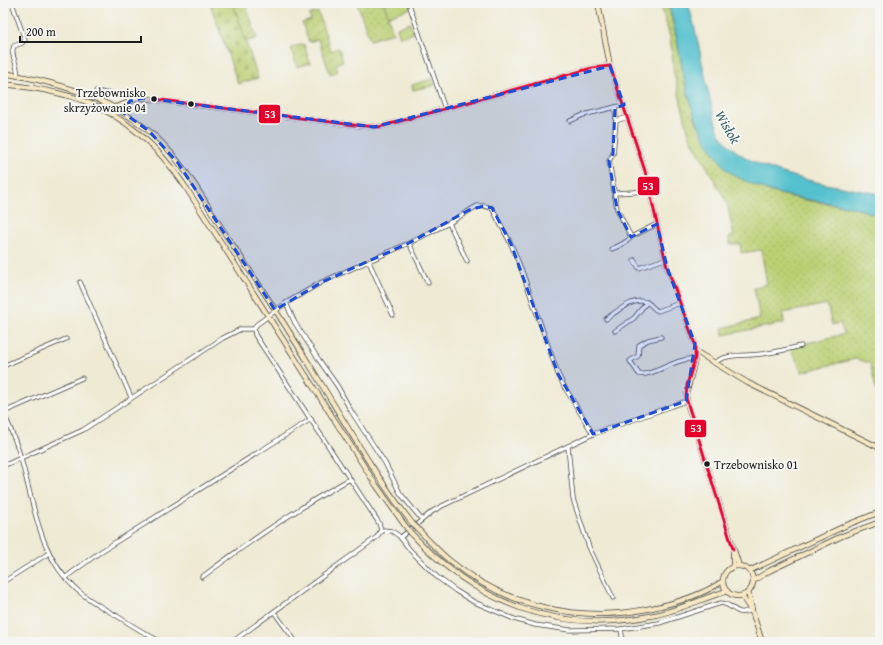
<svg xmlns="http://www.w3.org/2000/svg" width="883" height="645" font-family="'Gentium Book Plus',serif">
	<style>
		.grass { fill: url(#grass-dots); stroke: #6c7648 }
		.cemetery { fill: url(#cemetery-stones); stroke: #6c7648 }
		.park { fill: #bbd074; stroke: #6c7648 }
		.garden { fill: url(#garden-furrows); stroke: #6c7648 }
		.water { fill: #54c1ce; stroke: #386e75 }
		.lines { fill: none; stroke-linecap: round; stroke-linejoin: round }
		.street-casing { stroke: #3c3b38; stroke-width: 5 }
		.secondary-casing { stroke: #3c3b38; stroke-width: 6 }
		.street { stroke: #fff; stroke-width: 3.5 }
		.secondary { stroke: #f7e8c3; stroke-width: 4.5 }
		.secondary-bridge-casing { stroke: #3c3b38; stroke-width: 6; stroke-linecap: butt }
		.secondary-bridge { stroke: #f7e8c3; stroke-width: 4.5 }
		.bus-1-casing { stroke: #f6f6f2; stroke-width: 6 }
		.bus-1 { stroke: #e4002b; stroke-width: 3 }
		.marked { fill: #1d4ed8; fill-opacity: 0.2; stroke: #1d4ed8; stroke-width: 3; stroke-dasharray: 8 5; stroke-linejoin: round }
		.bus-dot { fill: #1c1c1c; stroke: #f6f6f2; stroke-width: 1.5 }
		.labels { text-anchor: middle; stroke-width: 4; stroke-linejoin: round; paint-order: stroke }
		.bus-label { font-size: 12px; fill: #1c1c1c; stroke: #f6f6f2; text-anchor: end }
		.water-label { font-size: 14px; font-style: italic; fill: #325e63; stroke: #f6f6f2 }
		.line-badge { stroke: #f6f6f2; stroke-width: 1.5 }
		.badge-label { font-size: 11px; text-anchor: middle; font-weight: bold; fill: #fff }
	</style>
	<defs>
		<pattern id="grass-dots" width="8" height="8" patternUnits="userSpaceOnUse"><rect width="8" height="8" fill="#bbd074"/><path d="M2 2h.1M6 6h.1" fill="none" stroke="#a0b264" stroke-width="1.8" stroke-linecap="round"/></pattern>
		<pattern id="cemetery-stones" width="16" height="16" patternUnits="userSpaceOnUse"><rect width="16" height="16" fill="#bbd074"/><path d="M2 7V4a2 2 0 0 1 4 0v3zM10 15v-3a2 2 0 0 1 4 0v3z" fill="#a0b264"/></pattern>
		<pattern id="garden-furrows" width="10" height="10" patternUnits="userSpaceOnUse"><rect width="10" height="10" fill="#bbd074"/><path d="M-1 1l2-2M0 10L10 0M9 11l2-2" fill="none" stroke="#a0b264"/></pattern>
	</defs>
	<rect width="100%" height="100%" fill="#f6f6f2"/>
	<filter id="ink" filterUnits="userSpaceOnUse"><feTurbulence type="fractalNoise" baseFrequency=".025" numOctaves="2"/><feDisplacementMap in="SourceGraphic" scale="8" xChannelSelector="R" yChannelSelector="G"/><feConvolveMatrix kernelMatrix="1 2 1 2 8 2 1 2 1" color-interpolation-filters="sRGB"/></filter>
	<filter id="wash" filterUnits="userSpaceOnUse"><feTurbulence type="fractalNoise" baseFrequency=".012" numOctaves="4" result="noise"/><feDisplacementMap in="SourceGraphic" scale="16" xChannelSelector="R" yChannelSelector="G"/><feGaussianBlur stdDeviation="0.9" result="paint"/><feColorMatrix in="noise" values="0 0 0 0 0 0 0 0 0 0 0 0 0 0 0 0 0 1.4 0 .05"/><feComposite in="paint" operator="in"/></filter>
	<g filter="url(#wash)">
		<rect width="100%" height="100%" fill="#efead4"/>
		<g class="grass">
			<polygon points="233,3 245,3 257,38 246,42"/>
			<polygon points="357,3 384,3 393,33 370,40"/>
			<polygon points="660,3 668,4 677,39 685,84 697,124 771,192 805,200 852,207 880,216 880,406 870,363 855,359 802,372 790,347 844,334 840,323 832,325 827,304 783,313 784,323 723,335 722,328 760,319 754,288 767,284 761,250 741,253 740,244 730,244 729,237 734,236 727,203 689,135 674,73 670,37"/>
		</g>
		<polygon class="cemetery" points="210,3 233,3 258,78 238,84"/>
		<g class="park">
			<polygon points="384,3 419,3 412,5 409,9 388,16"/>
			<polygon points="410,23 414,33 400,37 397,28"/>
			<polygon points="431,79 435,85 413,90 412,85"/>
		</g>
		<g class="garden">
			<polygon points="318,12 331,51 339,48 343,61 336,64 338,71 330,74 318,39 309,42 302,23 311,20 309,15"/>
			<polygon points="304,44 310,63 297,67 291,48"/>
		</g>
		<path class="water" d="M668,3H688C697,33 702,64 709,95C712,107 714,121 720,133C741,174 838,186 880,194V216C870,213 861,209 851,207C824,201 797,200 770,191C758,187 736,178 727,170C724,166 721,162 718,158C682,112 684,56 668,3Z"/>
	</g>
	<g filter="url(#ink)">
		<g class="lines">
			<defs>
				<g id="street">
					<path d="M12,3L25,40L22,43L14,46C9,56 20,66 17,76"/>
					<polyline points="410,7 445,109"/>
					<polyline points="96,91 105,93 125,94 130,101"/>
					<polyline points="615,107 616,121 613,154 609,161 617,209 631,237 657,224"/>
					<polyline points="570,121 583,115 624,105"/>
					<polyline points="616,121 628,117"/>
					<polyline points="616,193 650,191"/>
					<polyline points="449,223 467,261"/>
					<polyline points="409,243 428,283"/>
					<path d="M612,249C618,246 627,243 631,237"/>
					<polyline points="634,260 639,268 665,259"/>
					<polyline points="369,262 393,315"/>
					<polyline points="80,282 131,397"/>
					<polyline points="286,303 295,323 319,360 338,387 351,411 385,463 400,493 422,520"/>
					<path d="M606,319C616,312 636,295 648,303C652,305 653,309 658,311L680,303"/>
					<polyline points="615,331 634,318 647,302"/>
					<path d="M661,337L648,340L639,345L638,356L630,361L639,374C650,378 677,357 695,359"/>
					<path d="M715,363C724,353 749,356 761,354C774,353 788,349 801,346"/>
					<polyline points="3,366 66,339"/>
					<path d="M3,411C9,426 17,443 21,459C34,504 39,556 76,589C88,600 103,608 117,616C131,625 146,634 161,642"/>
					<polyline points="4,412 82,378"/>
					<polyline points="568,447 573,499 589,547 613,598"/>
					<polyline points="3,466 83,430 223,338 241,329 254,329"/>
					<path d="M380,532L384,530L392,531L399,536L411,551L437,577L456,591L474,602L514,619L535,625L570,630L621,629L659,623L721,603C736,605 733,617 752,610"/>
					<polyline points="401,537 433,511 442,506 593,434 686,401"/>
					<polyline points="66,577 100,552 311,419"/>
					<path d="M202,577C250,541 297,508 350,479"/>
					<polyline points="3,582 49,553"/>
					<polyline points="274,612 296,642"/>
					<polyline points="621,629 623,642"/>
					<polyline points="232,642 377,537 381,530 379,523 255,335 254,329 256,325 286,303 322,282 409,243 449,223 477,206 484,206 492,208 511,244 522,271 558,374 564,386 593,434"/>
				</g>
				<g id="secondary">
					<polyline points="598,3 610,66 645,171 667,267 695,344 695,359 686,395 688,406 739,566"/>
					<path d="M3,73C56,82 107,96 149,131C182,158 203,199 226,235C257,281 288,329 317,377C347,426 376,477 412,523"/>
					<path d="M3,84C30,87 58,91 84,101C127,117 160,149 185,186L376,485L406,527"/>
					<path d="M114,107C125,106 132,98 143,98L354,125L379,127L592,68L610,66"/>
					<polyline points="695,351 748,383 880,448"/>
					<path d="M417,528C427,539 438,551 449,560C506,607 581,624 652,608C676,603 702,595 723,581"/>
					<path d="M411,533C476,604 560,636 655,615C680,610 703,598 727,591"/>
					<polyline points="733,549 733,567"/>
					<circle cx="738" cy="581" r="15"/>
					<polyline points="749,571 847,525 880,512"/>
					<polyline points="753,581 769,571 842,536 880,522"/>
					<polyline points="748,592 751,605 752,610"/>
					<polyline points="742,596 753,614 762,642"/>
				</g>
			</defs>
			<use href="#street" class="street-casing"/>
			<use href="#secondary" class="secondary-casing"/>
			<use href="#street" class="street"/>
			<use href="#secondary" class="secondary"/>
			<defs>
				<g id="secondary-bridge">
					<polyline points="412,523 417,528"/>
					<polyline points="406,527 411,533"/>
				</g>
			</defs>
			<use href="#secondary-bridge" class="secondary-bridge-casing"/>
			<use href="#secondary-bridge" class="secondary-bridge"/>
			<defs>
				<g id="bus-1">
					<polyline points="610,66 645,171 667,267 695,344 695,358 687,385 686,398 733,549"/>
					<polyline points="154,99 354,125 379,127 592,68 610,66"/>
				</g>
			</defs>
			<use href="#bus-1" class="bus-1-casing"/>
			<use href="#bus-1" class="bus-1"/>
		</g>
	</g>
	<path class="marked" d="M610,66L624,105L615,108L613,154L609,161L617,209L631,237L657,224L667,267L695,344L686,401L593,434L558,374L511,244L492,208L484,206L469,210L409,243L322,282L275,310L178,163L149,131L122,112L130,101L143,98L374,127Z"/>
	<g class="bus-dot">
		<circle cx="154" cy="99" r="3.5"/>
		<circle cx="191" cy="104" r="3.5"/>
		<circle cx="707" cy="464" r="3.5"/>
	</g>
	<g class="labels">
		<g class="bus-label">
			<text x="146" y="97">Trzebownisko<tspan x="146" dy="15">skrzyżowanie 04</tspan></text>
			<text x="714" y="469" text-anchor="start">Trzebownisko 01</text>
		</g>
		<g class="water-label">
			<text transform="translate(728 127) rotate(60)" y="5">Wisłok</text>
		</g>
	</g>
	<g class="line-badge">
		<rect x="258" y="104" width="23" height="20" rx="4" fill="#e4002b"/>
		<rect x="637" y="176" width="23" height="20" rx="4" fill="#e4002b"/>
		<rect x="684" y="419" width="23" height="19" rx="4" fill="#e4002b"/>
	</g>
	<g class="badge-label">
		<text x="270" y="118">53</text>
		<text x="648" y="190">53</text>
		<text x="696" y="432">53</text>
	</g>
	<rect width="883" height="645" fill="none" stroke="#f6f6f2" stroke-width="16"/>
	<path d="M20 36v6h121v-6" fill="none" stroke="#1c1c1c" stroke-width="2"/>
	<text x="26" y="36" font-size="12" fill="#1c1c1c" stroke="#f6f6f2" stroke-width="3" paint-order="stroke">200 m</text>
</svg>
